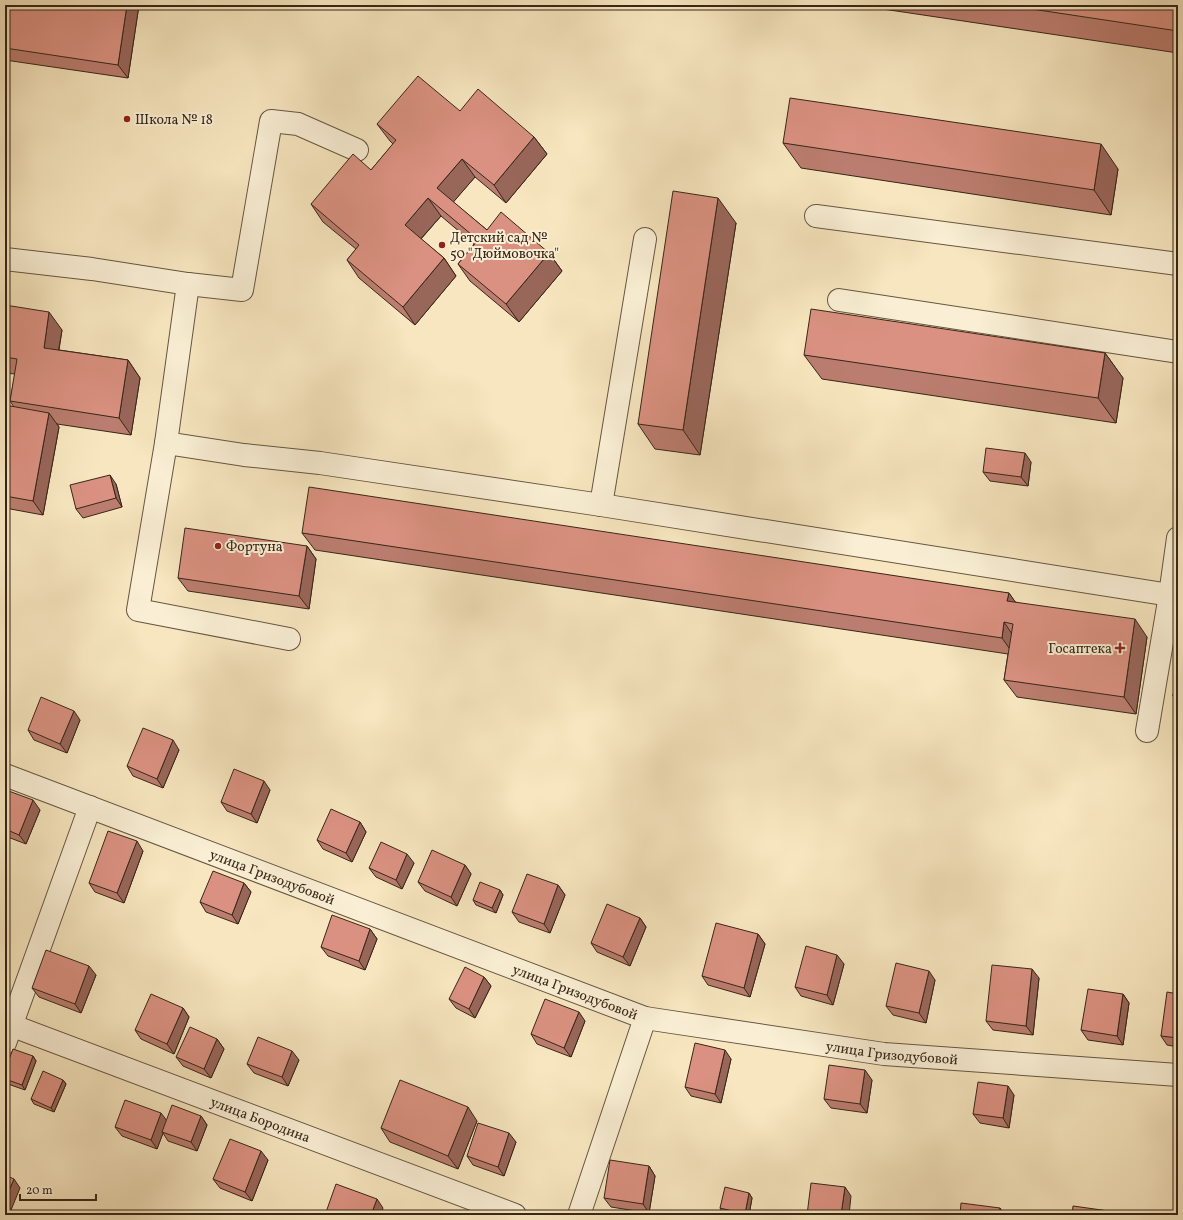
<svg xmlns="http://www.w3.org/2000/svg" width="1183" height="1220" font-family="Vollkorn,serif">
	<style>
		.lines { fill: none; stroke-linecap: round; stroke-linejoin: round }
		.minor-casing { stroke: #675641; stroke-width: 24 }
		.minor { stroke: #faefd5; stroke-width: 22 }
		.wall { fill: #bb7d6f; stroke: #372617 }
		.shaded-wall { fill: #99665a; stroke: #372617 }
		.building { fill: #da9181; stroke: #372617 }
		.poi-dot { fill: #8f2418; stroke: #faefd5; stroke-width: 1.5 }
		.labels { text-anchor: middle; stroke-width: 4; stroke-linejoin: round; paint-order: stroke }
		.poi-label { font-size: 14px; fill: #372617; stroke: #faefd5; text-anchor: start }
		.street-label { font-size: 14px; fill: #372617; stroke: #faefd5 }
	</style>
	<rect width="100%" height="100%" fill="#f7e6bf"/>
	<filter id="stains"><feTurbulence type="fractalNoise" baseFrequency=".005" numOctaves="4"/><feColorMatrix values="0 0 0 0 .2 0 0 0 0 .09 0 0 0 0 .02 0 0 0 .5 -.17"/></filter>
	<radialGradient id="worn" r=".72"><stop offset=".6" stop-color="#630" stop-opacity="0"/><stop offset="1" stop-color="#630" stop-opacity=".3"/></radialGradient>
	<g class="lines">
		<defs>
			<g id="minor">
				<polyline points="816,216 1178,264"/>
				<polyline points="5,259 92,269 188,284 166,443 244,455 320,463 601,505 1170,595"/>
				<polyline points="188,284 242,290 271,121 298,124 357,150"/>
				<polyline points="839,300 1178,352"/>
				<polyline points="166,443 138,610 289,639"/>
				<polyline points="601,505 645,239"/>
				<polyline points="1147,731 1170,595 1178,538"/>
				<path id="s1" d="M5,775L645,1018L884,1054L1178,1075"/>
				<path id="s2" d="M5,1023L515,1215"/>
				<polyline points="5,1043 90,807"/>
				<polyline points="579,1215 645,1018"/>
			</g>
		</defs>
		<use href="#minor" class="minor-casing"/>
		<use href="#minor" class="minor"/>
	</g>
	<g class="wall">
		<polygon points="5,5 139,5 128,78 5,60"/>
		<polygon points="856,5 1178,5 1178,53"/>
		<polygon points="460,111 534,137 547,154 506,203 475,177 453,202 487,230 549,253 562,271 519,322 470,281 458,264 474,244 441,216 421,239 444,258 456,276 415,325 359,278 347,260 356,249 323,222 311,204 371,170 393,144 390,141 377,124"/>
		<polygon points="783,143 1118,169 1111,215 801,168"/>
		<polygon points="736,223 700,455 655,449 638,424"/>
		<polygon points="5,305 62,330 59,350 128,360 140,378 131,435 57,424 59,427 43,515 5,508 5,405 14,407 10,401 15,374 5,373"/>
		<polygon points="1105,353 1123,378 1116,423 822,379 804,355"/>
		<polygon points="1031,462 1028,486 990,481 983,472"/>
		<polygon points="116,484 122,507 83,518 76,509"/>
		<polygon points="302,533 1009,593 1015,602 1147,637 1136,714 1017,697 1004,680 1008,654 315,550"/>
		<polygon points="307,546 316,559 309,609 188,591 178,578"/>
		<polygon points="1178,665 1178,703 1173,696"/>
		<polygon points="80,720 67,753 34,740 28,730"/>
		<polygon points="179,750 163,788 133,776 127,766"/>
		<polygon points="270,790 257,823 227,811 221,802"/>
		<polygon points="5,793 40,810 26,844 5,836"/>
		<polygon points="360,822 366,832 352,862 323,849 317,840"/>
		<polygon points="143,851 124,903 95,892 89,883"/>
		<polygon points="414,863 402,889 376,877 369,868"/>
		<polygon points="465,865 471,874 457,906 425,891 418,882"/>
		<polygon points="244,883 251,892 238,924 206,912 200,902"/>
		<polygon points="558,885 565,895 550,933 519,922 512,912"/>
		<polygon points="500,890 503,895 496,913 476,905 473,900"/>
		<polygon points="640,918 646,927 630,966 597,952 591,943"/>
		<polygon points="370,929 377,939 365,970 328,956 321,947"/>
		<polygon points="758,934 765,944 750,997 708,985 702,976"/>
		<polygon points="844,964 833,1005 801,996 795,987"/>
		<polygon points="96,975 81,1013 39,997 32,988"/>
		<polygon points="484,977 491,986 475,1018 456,1008 449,999"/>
		<polygon points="1039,978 1033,1035 993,1030 986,1021"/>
		<polygon points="935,980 926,1023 893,1015 886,1006"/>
		<polygon points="1123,994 1129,1003 1123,1045 1088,1040 1081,1030"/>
		<polygon points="1178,994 1178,1047 1167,1045 1161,1036"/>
		<polygon points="183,1008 189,1017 174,1054 141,1039 135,1030"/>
		<polygon points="585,1021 571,1057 537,1044 531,1034"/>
		<polygon points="217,1039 224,1049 211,1078 183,1066 176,1057"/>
		<polygon points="33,1056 36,1061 25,1090 5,1083 5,1070"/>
		<polygon points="731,1059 721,1103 691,1096 685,1087"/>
		<polygon points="299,1060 288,1086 254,1073 247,1064"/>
		<polygon points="63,1080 66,1084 54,1112 34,1104 31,1099"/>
		<polygon points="872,1080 867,1113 831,1108 824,1099"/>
		<polygon points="1014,1095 1009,1128 980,1123 973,1114"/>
		<polygon points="201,1116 207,1125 197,1151 168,1141 163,1133 157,1149 122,1136 115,1127"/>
		<polygon points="477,1121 458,1169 390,1142 381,1128"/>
		<polygon points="516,1142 504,1176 473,1165 467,1156"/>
		<polygon points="268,1160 252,1201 220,1188 213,1179"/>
		<polygon points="649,1166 655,1176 649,1213 611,1207 604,1198"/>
		<polygon points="749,1193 752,1198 749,1215 732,1215 723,1213 720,1208"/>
	</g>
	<g class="shaded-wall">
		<polygon points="127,5 139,5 128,78 118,65"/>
		<polygon points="534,137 547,154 506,203 494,185"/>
		<polygon points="1101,144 1118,169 1111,215 1094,190"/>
		<polygon points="462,159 475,177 450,206 437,188"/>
		<polygon points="428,198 441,216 417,243 405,225"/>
		<polygon points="718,198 736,223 700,455 683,430"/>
		<polygon points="549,253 562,271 519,322 506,304"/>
		<polygon points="444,258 456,276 415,325 403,307"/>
		<polygon points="49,312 62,330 56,365 44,348"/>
		<polygon points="1105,353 1123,378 1116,423 1098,398"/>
		<polygon points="128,360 140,378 131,435 119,418"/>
		<polygon points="49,413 59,427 43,515 33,501"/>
		<polygon points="1025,453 1031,462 1028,486 1021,477"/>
		<polygon points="110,475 116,484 122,507 116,498"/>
		<polygon points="307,546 316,559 309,609 299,596"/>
		<polygon points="1009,593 1021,610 1007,601"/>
		<polygon points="1135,619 1147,637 1136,714 1124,697"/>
		<polygon points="1004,622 1016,640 1014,655 1002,638"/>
		<polygon points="74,711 80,720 67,753 60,744"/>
		<polygon points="173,740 179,750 163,788 157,779"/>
		<polygon points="264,781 270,790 257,823 251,814"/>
		<polygon points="33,800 40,810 26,844 19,835"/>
		<polygon points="360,822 366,832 352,862 346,853"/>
		<polygon points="137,841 143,851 124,903 117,893"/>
		<polygon points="407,854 414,863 402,889 396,880"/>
		<polygon points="465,865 471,874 457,906 451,897"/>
		<polygon points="244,883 251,892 238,924 232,915"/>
		<polygon points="558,885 565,895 550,933 544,924"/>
		<polygon points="500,890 503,895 496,913 492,908"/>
		<polygon points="640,918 646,927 630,966 623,957"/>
		<polygon points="370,929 377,939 365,970 359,961"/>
		<polygon points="758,934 765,944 750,997 744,988"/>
		<polygon points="837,955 844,964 833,1005 827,995"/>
		<polygon points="89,966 96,975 81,1013 75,1004"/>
		<polygon points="1032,969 1039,978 1033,1035 1026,1026"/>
		<polygon points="929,971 935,980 926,1023 919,1013"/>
		<polygon points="484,977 491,986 475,1018 469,1009"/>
		<polygon points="1123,994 1129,1003 1123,1045 1117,1036"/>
		<polygon points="183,1008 189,1017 174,1054 167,1044"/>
		<polygon points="579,1012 585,1021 571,1057 564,1048"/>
		<polygon points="217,1039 224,1049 211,1078 204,1069"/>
		<polygon points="725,1050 731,1059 721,1103 715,1094"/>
		<polygon points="292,1051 299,1060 288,1086 282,1077"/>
		<polygon points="33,1056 36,1061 25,1090 22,1085"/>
		<polygon points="865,1070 872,1080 867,1113 860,1104"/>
		<polygon points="63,1080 66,1084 54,1112 51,1108"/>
		<polygon points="1008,1086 1014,1095 1009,1128 1003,1118"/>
		<polygon points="468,1107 477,1121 458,1169 448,1156"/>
		<polygon points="161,1113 168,1122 162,1132 163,1133 157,1149 151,1140"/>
		<polygon points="201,1116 207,1125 197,1151 191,1142"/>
		<polygon points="509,1133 516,1142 504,1176 498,1167"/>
		<polygon points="261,1151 268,1160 252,1201 245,1192"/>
		<polygon points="649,1166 655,1176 649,1213 643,1204"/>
		<polygon points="14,1179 20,1188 9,1215 5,1215 5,1200"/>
		<polygon points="845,1187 851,1196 849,1215 841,1215"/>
		<polygon points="749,1193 752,1198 749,1215 745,1215 745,1214"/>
		<polygon points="377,1199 383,1208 381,1215 371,1215"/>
		<polygon points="1000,1208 1005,1215 999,1215"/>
	</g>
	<g class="building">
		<polygon points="5,5 127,5 118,65 5,48"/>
		<polygon points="1005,5 1178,5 1178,31"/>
		<polygon points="418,76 460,111 478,89 534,137 494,185 462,159 437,188 487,230 501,212 549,253 506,304 458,264 478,240 428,198 405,225 444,258 403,307 347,260 359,245 311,204 353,154 371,170 396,140 377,124"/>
		<polygon points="790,98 1101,144 1094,190 783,143"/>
		<polygon points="673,191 718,198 683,430 638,424"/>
		<polygon points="5,305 49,312 44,348 128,360 119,418 10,401 17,359 5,357"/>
		<polygon points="811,309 1105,353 1098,398 804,355"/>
		<polygon points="5,405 49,413 33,501 5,496"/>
		<polygon points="986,448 1025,453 1021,477 983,472"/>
		<polygon points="110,475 116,498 76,509 70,485"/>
		<polygon points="309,487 1009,593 1007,601 1135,619 1124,697 1004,680 1013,624 1004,622 1002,638 302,533"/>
		<polygon points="185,528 307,546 299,596 178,578"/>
		<polygon points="1178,665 1178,697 1173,696"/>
		<polygon points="41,697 74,711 60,744 28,730"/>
		<polygon points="143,728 173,740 157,779 127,766"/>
		<polygon points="234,769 264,781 251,814 221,802"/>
		<polygon points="6,790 33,800 19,835 5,829 5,793"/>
		<polygon points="331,809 360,822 346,853 317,840"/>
		<polygon points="108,831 137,841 117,893 89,883"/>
		<polygon points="381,842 407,854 396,880 369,868"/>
		<polygon points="432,850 465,865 451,897 418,882"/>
		<polygon points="213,871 244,883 232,915 200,902"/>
		<polygon points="527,874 558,885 544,924 512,912"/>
		<polygon points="480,882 500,890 492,908 473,900"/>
		<polygon points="607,904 640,918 623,957 591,943"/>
		<polygon points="332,915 370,929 359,961 321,947"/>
		<polygon points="716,923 758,934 744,988 702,976"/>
		<polygon points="806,946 837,955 827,995 795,987"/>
		<polygon points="46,950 89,966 75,1004 32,988"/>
		<polygon points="896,963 929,971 919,1013 886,1006"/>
		<polygon points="992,965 1032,969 1026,1026 986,1021"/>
		<polygon points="465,967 484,977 469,1009 449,999"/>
		<polygon points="1088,989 1123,994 1117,1036 1081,1030"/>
		<polygon points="1167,992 1178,994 1178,1038 1161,1036"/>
		<polygon points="151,994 183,1008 167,1044 135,1030"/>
		<polygon points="545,999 579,1012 564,1048 531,1034"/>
		<polygon points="190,1027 217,1039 204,1069 176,1057"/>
		<polygon points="258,1037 292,1051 282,1077 247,1064"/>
		<polygon points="695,1043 725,1050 715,1094 685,1087"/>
		<polygon points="13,1049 33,1056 22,1085 5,1079 5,1070"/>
		<polygon points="829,1065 865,1070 860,1104 824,1099"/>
		<polygon points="43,1071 63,1080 51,1108 31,1099"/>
		<polygon points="400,1080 468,1107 448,1156 381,1128"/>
		<polygon points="978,1082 1008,1086 1003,1118 973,1114"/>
		<polygon points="125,1100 161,1113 151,1140 115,1127"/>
		<polygon points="172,1105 201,1116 191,1142 162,1132"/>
		<polygon points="478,1123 509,1133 498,1167 467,1156"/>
		<polygon points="230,1139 261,1151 245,1192 213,1179"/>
		<polygon points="610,1160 649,1166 643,1204 604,1198"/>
		<polygon points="5,1175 14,1179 5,1200"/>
		<polygon points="811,1183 845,1187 841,1215 807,1215"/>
		<polygon points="336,1184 377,1199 371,1215 325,1215"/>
		<polygon points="725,1187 749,1193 745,1214 720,1208"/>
		<polygon points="961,1203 1000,1208 999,1215 960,1215"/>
		<polygon points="1073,1206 1116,1212 1116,1215 1072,1215"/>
		<polygon points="1150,1211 1178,1213 1178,1215 1149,1215"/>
	</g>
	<g class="poi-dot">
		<circle cx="127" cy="119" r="4"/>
		<circle cx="442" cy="245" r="4"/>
		<circle cx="218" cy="546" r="4"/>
		<path d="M1118 642h4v4h4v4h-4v4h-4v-4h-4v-4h4z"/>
	</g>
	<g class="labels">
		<g class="poi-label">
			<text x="135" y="124">Школа № 18</text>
			<text x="450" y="242">Детский сад №<tspan x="450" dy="16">50 "Дюймовочка"</tspan></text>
			<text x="226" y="551">Фортуна</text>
			<text x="1112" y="653" text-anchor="end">Госаптека</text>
		</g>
		<g class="street-label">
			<text dy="5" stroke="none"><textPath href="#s1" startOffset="286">улица Гризодубовой</textPath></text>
			<text dy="5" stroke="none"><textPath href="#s1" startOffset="610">улица Гризодубовой</textPath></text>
			<text dy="5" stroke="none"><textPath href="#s1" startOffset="934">улица Гризодубовой</textPath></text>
			<text dy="5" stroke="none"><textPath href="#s2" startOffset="273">улица Бородина</textPath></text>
		</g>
	</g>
	<rect width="1183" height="1220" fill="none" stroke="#f7e6bf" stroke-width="20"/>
	<rect x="6" y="6" width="1171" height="1208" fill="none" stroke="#372617" stroke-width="2"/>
	<rect x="10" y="10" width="1163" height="1200" fill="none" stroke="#372617"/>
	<path d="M20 1194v6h76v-6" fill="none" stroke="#372617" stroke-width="2"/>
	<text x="26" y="1194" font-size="12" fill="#372617" stroke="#faefd5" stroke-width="3" paint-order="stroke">20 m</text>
	<rect width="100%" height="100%" filter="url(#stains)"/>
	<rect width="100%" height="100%" fill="url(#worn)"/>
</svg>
